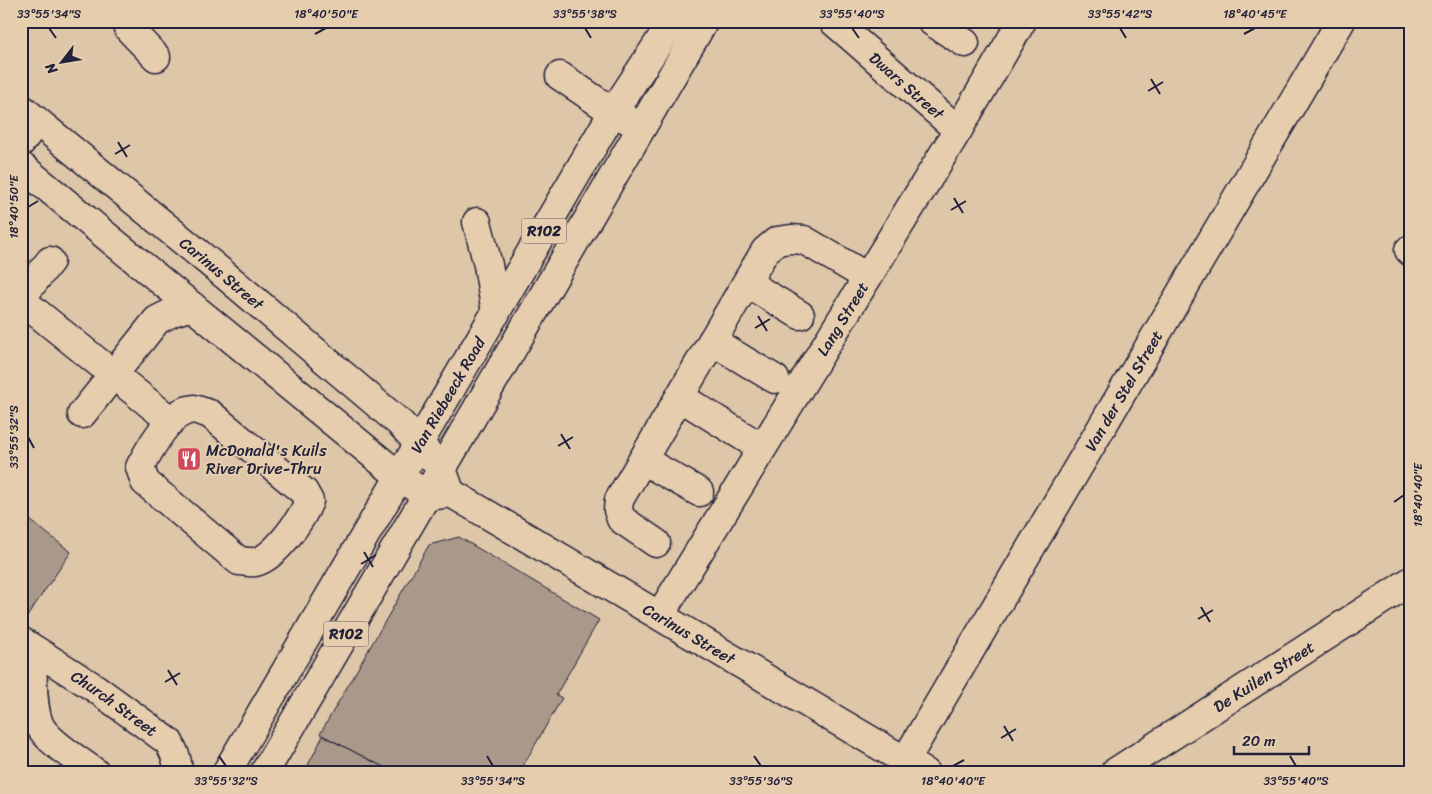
<svg xmlns="http://www.w3.org/2000/svg" width="1432" height="794" font-family="Sriracha,sans-serif">
	<style>
		.building { fill: #aa998a; stroke: #22223b }
		.lines { fill: none; stroke-linecap: round; stroke-linejoin: round }
		.minor-casing { stroke: #22223b; stroke-width: 31 }
		.major-casing { stroke: #22223b; stroke-width: 31 }
		.minor { stroke: #e6cdae; stroke-width: 28 }
		.major { stroke: #e6cdae; stroke-width: 28 }
		.ticks { fill: none; stroke: #22223b; stroke-width: 2 }
		.labels { text-anchor: middle; stroke-width: 4; stroke-linejoin: round; paint-order: stroke }
		.shield { fill: #e6cdae; stroke: #5d555e; stroke-width: 1 }
		.shield-label { font-size: 15px; font-weight: bold; fill: #22223b }
		.street-label { font-size: 16px; fill: #22223b; stroke: #e6cdae }
		.poi-label { font-size: 16px; fill: #22223b; stroke: #e6cdae; text-anchor: start }
		.neatline { fill: none; stroke: #22223b; stroke-width: 2 }
		.ticks-label { font-size: 12px; text-anchor: middle; fill: #22223b }
	</style>
	<rect width="100%" height="100%" fill="#dec6a9"/>
	<filter id="ink" filterUnits="userSpaceOnUse"><feTurbulence type="fractalNoise" baseFrequency=".02" numOctaves="2"/><feDisplacementMap in="SourceGraphic" scale="10" xChannelSelector="R" yChannelSelector="G"/><feConvolveMatrix kernelMatrix="1 2 1 2 8 2 1 2 1" color-interpolation-filters="sRGB"/></filter>
	<g filter="url(#ink)">
		<g class="building">
			<polygon points="21,513 71,552 24,621 21,618"/>
			<polygon points="459,537 599,620 556,695 562,698 519,773 395,773 320,734 429,545"/>
			<polygon points="323,736 395,773 304,773"/>
		</g>
		<g class="lines">
			<defs>
				<g id="minor">
					<polyline points="126,21 128,28 156,57"/>
					<path id="s1" d="M833,21L958,130"/>
					<polyline points="931,21 965,43"/>
					<polyline points="560,76 613,112 642,127"/>
					<path id="s2" d="M21,108L226,276L401,424L442,469L450,491"/>
					<polyline points="21,142 37,121"/>
					<path id="s3" d="M21,166L399,476L427,496L451,493L926,773"/>
					<polyline points="477,222 488,265 496,313"/>
					<polyline points="1409,250 1411,252"/>
					<polyline points="747,283 800,315"/>
					<polyline points="21,298 50,261"/>
					<polyline points="21,300 171,421"/>
					<polyline points="712,341 775,379"/>
					<polyline points="680,397 762,448"/>
					<path d="M194,409L210,414L304,492L309,501C302,519 275,558 255,562C251,563 244,561 239,561L145,482L140,467C148,452 166,419 183,412C186,410 190,410 194,409Z"/>
					<polyline points="82,414 157,320 173,312 192,306"/>
					<polyline points="643,460 699,492"/>
					<polyline points="656,543 621,519 618,510 619,500 765,251 777,241 791,239 804,240 867,277"/>
					<path id="s4" d="M660,615L958,130L1022,21"/>
					<path id="s5" d="M21,641L95,688L169,742C174,752 179,761 177,773"/>
					<path d="M32,649C33,670 31,708 40,726C49,743 80,761 96,773"/>
					<path id="s6" d="M905,761L1341,21"/>
					<path id="s7" d="M1114,773L1411,581"/>
				</g>
				<g id="major">
					<path id="s8" d="M226,773L613,112L673,21"/>
					<polyline points="264,773 704,21"/>
				</g>
			</defs>
			<use href="#minor" class="minor-casing"/>
			<use href="#major" class="major-casing"/>
			<use href="#minor" class="minor"/>
			<use href="#major" class="major"/>
		</g>
	</g>
	<path class="ticks" d="M49,28L56,38M585,28L591,38M852,28L859,38M1120,28L1126,38M315,34L326,28M1244,34L1255,28M1151,79L1160,94M1148,91L1163,82M118,142L127,157M115,154L130,145M954,198L963,213M28,207L38,201M951,210L966,201M758,316L767,331M755,328L770,319M561,434L570,449M28,437L34,448M558,446L573,437M1394,502L1404,495M364,552L373,567M361,564L376,555M1201,607L1210,622M1198,619L1213,610M168,670L177,685M165,682L180,673M1004,726L1013,741M1001,738L1016,729M219,756L226,766M487,756L493,766M754,756L761,766M1290,756L1296,766M953,766L964,760"/>
	<defs>
		<symbol id="restaurant-square" viewBox="-11 -11 22 22"><rect x="-9" y="-9" width="18" height="18" rx="4" fill="#d1495b" stroke="#e6cdae"/><path d="M-5-6h1v4h1v-4h1v4h1v-4h1v5L-1.5 .5V6h-2V.5L-5-1ZM5-6V6H3V1.5H1.5Q1.5-4 5-6Z" fill="#fff"/></symbol>
	</defs>
	<g fill-rule="evenodd">
		<use href="#restaurant-square" x="175" y="445" width="28" height="28"/>
	</g>
	<g class="labels">
		<g class="shield">
			<rect x="521.5" y="218.5" width="45" height="25" rx="4"/>
			<rect x="323.5" y="621.5" width="45" height="25" rx="4"/>
		</g>
		<g class="shield-label">
			<text x="544" y="236">R102</text>
			<text x="346" y="639">R102</text>
		</g>
		<g class="street-label">
			<text dy="6" stroke="none"><textPath href="#s1" startOffset="98">Dwars Street</textPath></text>
			<text dy="6" stroke="none"><textPath href="#s2" startOffset="260">Carinus Street</textPath></text>
			<text dy="6" stroke="none"><textPath href="#s4" startOffset="348">Lang Street</textPath></text>
			<text dy="6" stroke="none"><textPath href="#s6" startOffset="430">Van der Stel Street</textPath></text>
			<text dy="6" stroke="none"><textPath href="#s8" startOffset="438">Van Riebeeck Road</textPath></text>
			<text dy="6" stroke="none"><textPath href="#s3" startOffset="824">Carinus Street</textPath></text>
			<text dy="6" stroke="none"><textPath href="#s7" startOffset="178">De Kuilen Street</textPath></text>
			<text dy="6" stroke="none"><textPath href="#s5" startOffset="112">Church Street</textPath></text>
		</g>
		<g class="poi-label">
			<text x="206" y="456">McDonald's Kuils<tspan x="206" dy="18">River Drive-Thru</tspan></text>
		</g>
	</g>
	<rect width="1432" height="794" fill="none" stroke="#e6cdae" stroke-width="55"/>
	<g transform="translate(62 62) rotate(239)" stroke="#e6cdae" stroke-width="4" paint-order="stroke">
	<path d="M0-4L9 19L0 12L-9 19Z" fill="#22223b"/>
	<text y="-8" font-size="14" font-weight="bold" text-anchor="middle" fill="#22223b">N</text>
	</g>
	<path d="M1234 746v8h75v-8" fill="none" stroke="#22223b" stroke-width="2.5"/>
	<text x="1242" y="746" font-size="15" fill="#22223b" stroke="#e6cdae" stroke-width="4" paint-order="stroke">20 m</text>
	<rect x="28" y="28" width="1376" height="738" class="neatline"/>
	<g class="ticks-label">
		<text x="49" y="18">33°55'34"S</text>
		<text x="326" y="18">18°40'50"E</text>
		<text x="585" y="18">33°55'38"S</text>
		<text x="852" y="18">33°55'40"S</text>
		<text x="1120" y="18">33°55'42"S</text>
		<text x="1255" y="18">18°40'45"E</text>
		<text transform="translate(14 207) rotate(-90)" y="4">18°40'50"E</text>
		<text transform="translate(14 437) rotate(-90)" y="4">33°55'32"S</text>
		<text transform="translate(1418 495) rotate(-90)" y="4">18°40'40"E</text>
		<text x="226" y="785">33°55'32"S</text>
		<text x="493" y="785">33°55'34"S</text>
		<text x="761" y="785">33°55'36"S</text>
		<text x="953" y="785">18°40'40"E</text>
		<text x="1296" y="785">33°55'40"S</text>
	</g>
</svg>
